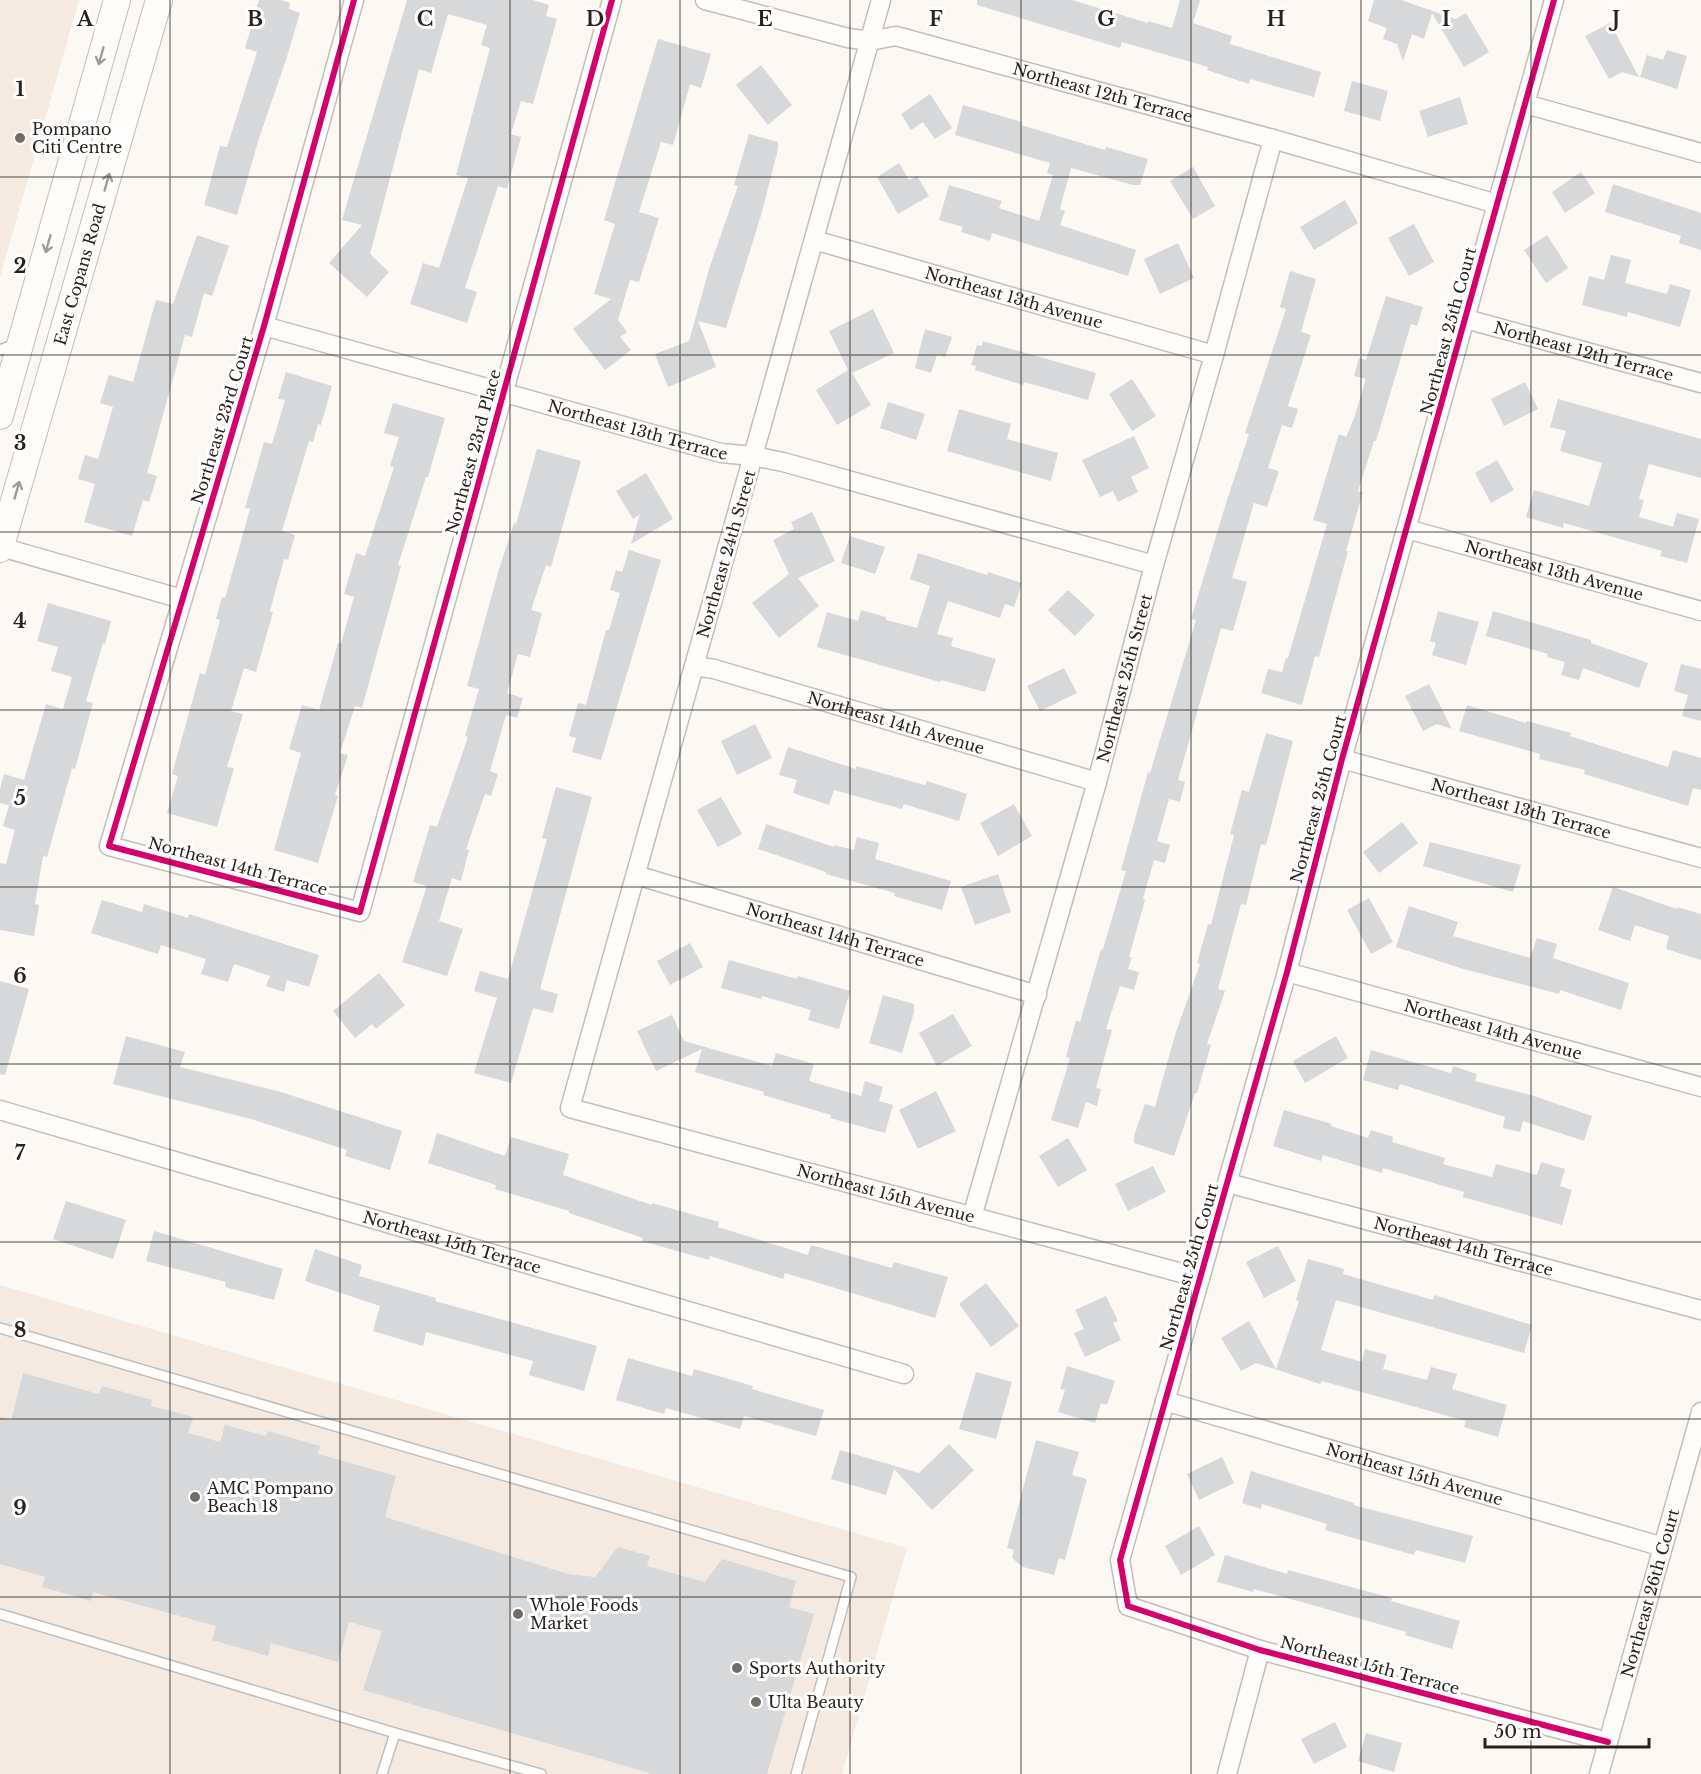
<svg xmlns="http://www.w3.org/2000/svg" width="1701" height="1774" font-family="'Libre Baskerville',serif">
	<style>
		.built { fill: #f4eae2 }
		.building { fill: #d7d8d9 }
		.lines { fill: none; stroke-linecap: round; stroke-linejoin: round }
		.service-casing { stroke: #c3beba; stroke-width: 12 }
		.minor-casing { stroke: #c3beba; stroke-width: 21 }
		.secondary-casing { stroke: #c3beba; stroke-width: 28 }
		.service { stroke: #fffefd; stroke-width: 9 }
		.minor { stroke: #fffefd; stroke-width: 18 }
		.secondary { stroke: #fffefd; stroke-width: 26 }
		.cycleway-casing { stroke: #fff; stroke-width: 10 }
		.cycleway { stroke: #d6006c; stroke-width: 6 }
		.oneway { stroke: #9f9b98 }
		.grid { fill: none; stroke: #29221d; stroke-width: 1.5; stroke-opacity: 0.55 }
		.poi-dot { fill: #736d68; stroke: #fff; stroke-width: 2 }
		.labels { text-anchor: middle; stroke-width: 6; stroke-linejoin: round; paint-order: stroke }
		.street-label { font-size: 16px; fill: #29221d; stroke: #fff }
		.poi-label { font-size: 16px; fill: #29221d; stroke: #fff; text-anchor: start }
		.grid-label { font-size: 20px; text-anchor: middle; font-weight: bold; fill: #29221d; stroke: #fff; stroke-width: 6; stroke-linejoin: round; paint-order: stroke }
	</style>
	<rect width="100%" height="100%" fill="#fcf8f4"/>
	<g class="built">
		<polygon points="0,0 79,0 0,277"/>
		<polygon points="0,1285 907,1548 842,1774 0,1774"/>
	</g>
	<g class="building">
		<polygon points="259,0 281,0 290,3 289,9 300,13 286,60 259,138 237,215 204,205 220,146 227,147 257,52 245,48"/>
		<polygon points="407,0 533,0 549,5 546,16 557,19 533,104 521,101 511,134 521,137 507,189 498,186 465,288 477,292 467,323 410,304 423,263 439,268 468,178 456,175 490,48 481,45 487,25 448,14 431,73 419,69 370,254 389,272 367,297 329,263 362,225 342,220"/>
		<polygon points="977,0 1072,0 1148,23 1148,21 1172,28 1180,0 1200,0 1193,23 1232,36 1230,44 1321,72 1314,97 1250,79 1249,84 1207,70 1208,67 1122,42 1120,48 977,5"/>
		<polygon points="1374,0 1401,0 1456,19 1466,13 1489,52 1464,67 1432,13 1424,39 1412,34 1403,61 1397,44 1383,39 1387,28 1368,21"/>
		<polygon points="1610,23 1639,77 1622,72 1609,79 1585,36"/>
		<polygon points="658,39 711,54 701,88 690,84 673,145 661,142 639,212 659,218 639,282 630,280 618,320 627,332 620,337 631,350 605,370 573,329 611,299 594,294 615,224 604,220"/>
		<polygon points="1667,50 1687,56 1677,89 1640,77 1647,55 1663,60"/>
		<polygon points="761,65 792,105 768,125 736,85"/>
		<polygon points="1352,81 1388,91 1380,121 1344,111"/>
		<polygon points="930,94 952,128 935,139 923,122 911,130 901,114"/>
		<polygon points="1460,97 1468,124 1428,137 1419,111"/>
		<polygon points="963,105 1022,122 1021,125 1105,150 1106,147 1148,159 1140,185 1133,185 1071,168 1060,209 1065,211 1060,225 1136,250 1128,276 992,233 990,241 961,232 963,227 939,220 949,185 1002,201 999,208 1039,221 1053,175 1047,173 1050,163 955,135"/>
		<polygon points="749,134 778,142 778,149 762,212 726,328 698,321 716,367 668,387 655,354 689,341 709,269 738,186 734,185"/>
		<polygon points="899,163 909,180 917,176 929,196 898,214 877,177"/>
		<polygon points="1193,167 1215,206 1193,219 1170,181"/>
		<polygon points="1581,172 1595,193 1565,213 1552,192"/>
		<polygon points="1613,184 1701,213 1701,250 1679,243 1681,236 1605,212"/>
		<polygon points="1345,200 1358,223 1314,250 1300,227"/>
		<polygon points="1414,224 1434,262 1409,276 1388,238"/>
		<polygon points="197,235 229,246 212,296 204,293 192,337 185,335 147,473 157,476 149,502 143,500 132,536 84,522 95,484 78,479 85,455 98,459 113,407 100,403 109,375 133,382 156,300 173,304"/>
		<polygon points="1547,235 1568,268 1546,283 1524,250"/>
		<polygon points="1178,243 1194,278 1160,294 1144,259"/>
		<polygon points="1611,255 1631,260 1625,283 1667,294 1670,284 1691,290 1680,327 1628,312 1627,317 1582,305 1589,276 1604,280"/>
		<polygon points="1290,271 1316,279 1301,332 1311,335 1288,406 1298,409 1292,428 1282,425 1268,468 1279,471 1267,507 1254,503 1232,578 1247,582 1233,631 1221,628 1178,780 1185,782 1180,802 1169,799 1157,841 1170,845 1165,863 1154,860 1143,899 1145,900 1129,957 1132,957 1128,969 1139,972 1134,990 1120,986 1106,1029 1112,1030 1096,1088 1101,1089 1097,1106 1086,1102 1078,1128 1051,1120 1070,1058 1066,1057 1076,1020 1080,1022 1101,949 1103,949 1126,871 1121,870 1148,772 1150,773 1196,620 1191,619 1226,503 1249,434 1245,433 1286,309 1280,307"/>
		<polygon points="1386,296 1423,307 1417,326 1411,324 1376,441 1374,441 1358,491 1363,492 1346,551 1348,551 1319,657 1315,656 1302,705 1261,693 1268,669 1282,672 1286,658 1288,658 1327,524 1313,520 1339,434 1346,437 1354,418 1366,379 1354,376 1359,358 1366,360"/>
		<polygon points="873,309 894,353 852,373 871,405 837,425 816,390 848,370 829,331"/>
		<polygon points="925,329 952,337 945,357 937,355 931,373 915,368"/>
		<polygon points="983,341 1096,373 1088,400 1024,382 1023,385 975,370 976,366 971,365 977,345 982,346"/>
		<polygon points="286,372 332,386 321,425 318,424 313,442 309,441 282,531 295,535 288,560 284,559 270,611 273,612 256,672 244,668 231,711 243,714 227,767 234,768 217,827 167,813 178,776 172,774 200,673 205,675 220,620 216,619 222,597 225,598 250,509 245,508 264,442 272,444 285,400 278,399"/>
		<polygon points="1132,379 1156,416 1132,431 1109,394"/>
		<polygon points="1525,382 1538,409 1504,426 1491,399"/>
		<polygon points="1558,399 1701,439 1701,478 1649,464 1639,499 1644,500 1639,517 1673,527 1677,513 1699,519 1687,563 1660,556 1662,551 1564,523 1563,528 1526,517 1534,490 1589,506 1602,463 1560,451 1566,431 1550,427"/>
		<polygon points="888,402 925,414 916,440 880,428"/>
		<polygon points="393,403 445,418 428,477 426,477 398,565 401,566 362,708 355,706 340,753 348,755 335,795 338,796 318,863 274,850 301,753 289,749 302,705 319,710 338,643 341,644 354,597 344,594 356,553 365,556 394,467 390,466 399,437 384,433"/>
		<polygon points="959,409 1011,424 1007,439 1058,453 1051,481 947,451"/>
		<polygon points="1134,436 1149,468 1131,477 1138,492 1118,502 1113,491 1100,497 1082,460"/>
		<polygon points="537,449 581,461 551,567 546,565 531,610 542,613 530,657 518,654 507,693 523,698 517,718 506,715 490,771 498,774 491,796 485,794 466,849 469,850 461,881 452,878 439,921 463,929 447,976 402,962 427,886 413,882 430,825 437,827 468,737 465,736 479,689 467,686 499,569 514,523 516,524"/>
		<polygon points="1497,460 1514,490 1491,503 1475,473"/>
		<polygon points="646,473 673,519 631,544 640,514 633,519 616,491"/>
		<polygon points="812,512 835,561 798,578 819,606 779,638 752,603 789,574 773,540 794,529 791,522"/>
		<polygon points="850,536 885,547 875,574 841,563"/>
		<polygon points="629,550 661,560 601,760 572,752 576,738 569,736 578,703 586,705 606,630 609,630 620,593 610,590 616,570 622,572"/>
		<polygon points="918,553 987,575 988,572 1022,583 1014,607 1005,604 1000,618 948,601 937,634 953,638 951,646 996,659 985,692 941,680 940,682 817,647 827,612 858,621 861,610 886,617 886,620 917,628 930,586 910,579"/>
		<polygon points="1068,590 1095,615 1075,636 1048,610"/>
		<polygon points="48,603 111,621 105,644 103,643 86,701 93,703 75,769 72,768 47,857 43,856 35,904 39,905 34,936 0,930 0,863 6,864 15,830 3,826 9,805 0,803 0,789 4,774 24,780 46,704 63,709 72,677 51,671 58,647 37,641"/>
		<polygon points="1438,611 1479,622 1466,665 1432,655 1436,643 1430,641"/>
		<polygon points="1493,611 1591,640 1591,643 1648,663 1639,688 1583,668 1579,680 1561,675 1565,662 1547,657 1548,654 1486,636"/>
		<polygon points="1681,664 1701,669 1701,721 1682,716 1688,695 1674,691"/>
		<polygon points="1064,668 1077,693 1040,711 1027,686"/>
		<polygon points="1429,684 1452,729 1437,724 1423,731 1405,696"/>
		<polygon points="1467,705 1526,723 1527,721 1571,733 1570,736 1668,767 1673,750 1701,758 1701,790 1693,788 1688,806 1584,774 1585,770 1539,759 1540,754 1459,731"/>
		<polygon points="755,724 772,758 737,775 721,741"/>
		<polygon points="1266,733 1293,741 1266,845 1261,844 1246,905 1241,904 1218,989 1225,991 1207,1044 1211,1045 1197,1093 1195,1093 1174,1156 1134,1143 1134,1136 1145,1104 1155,1107 1175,1035 1200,964 1197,963 1208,924 1211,925 1234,835 1230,834 1242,790 1249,792"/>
		<polygon points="788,747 856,769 856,766 925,785 927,781 967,794 959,821 904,804 902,809 834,790 829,805 793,793 797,780 779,775"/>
		<polygon points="556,787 592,797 540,989 558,994 553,1013 533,1008 511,1083 474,1073 497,998 474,991 480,971 508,979 547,839 542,838"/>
		<polygon points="721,797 742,834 718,847 697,810"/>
		<polygon points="1014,804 1032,836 998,856 980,823"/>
		<polygon points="1402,822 1418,843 1379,873 1363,852"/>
		<polygon points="766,824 834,847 834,845 854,850 857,837 879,843 875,859 951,881 942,910 894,896 895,893 826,874 826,872 758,849"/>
		<polygon points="1430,842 1521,865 1513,892 1423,866"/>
		<polygon points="998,874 1011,912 975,925 961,887"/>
		<polygon points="1613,887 1677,909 1677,907 1701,914 1701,960 1666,949 1669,936 1635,925 1630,941 1598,930"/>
		<polygon points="1369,898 1393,942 1371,954 1347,910"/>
		<polygon points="102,900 142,912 144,904 188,918 189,914 319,955 309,987 287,980 284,992 266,986 270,976 234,964 228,982 201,974 206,959 161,945 158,954 91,933"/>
		<polygon points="1409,906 1458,922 1453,936 1530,958 1537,938 1557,944 1553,958 1629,983 1621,1010 1560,990 1559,994 1460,968 1396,947"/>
		<polygon points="690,943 703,967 670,985 657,961"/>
		<polygon points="729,960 797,979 798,976 850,991 839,1029 808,1020 811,1010 762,996 761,999 721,988"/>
		<polygon points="379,973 405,1005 376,1029 372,1024 355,1038 333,1011"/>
		<polygon points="0,981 29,989 5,1075 0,1074"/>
		<polygon points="883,995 914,1004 914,1012 902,1053 869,1043"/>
		<polygon points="953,1014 972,1046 937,1066 919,1033"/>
		<polygon points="672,1015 684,1041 772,1066 776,1053 814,1064 809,1081 861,1096 865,1081 883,1087 879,1101 893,1105 885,1133 830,1118 831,1115 763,1095 764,1092 695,1072 702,1049 656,1071 637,1031"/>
		<polygon points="126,1036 185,1052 180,1067 281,1092 402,1131 390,1170 345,1156 347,1150 251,1119 113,1084"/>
		<polygon points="1336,1036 1348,1058 1305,1083 1293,1061"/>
		<polygon points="1371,1050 1451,1073 1453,1066 1477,1074 1475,1081 1531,1095 1592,1116 1584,1141 1523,1121 1520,1132 1503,1128 1505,1117 1400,1084 1398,1090 1363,1080"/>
		<polygon points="936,1091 956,1131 918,1149 899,1110"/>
		<polygon points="1284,1110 1332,1124 1331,1126 1368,1138 1371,1130 1393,1137 1392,1142 1445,1158 1443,1164 1492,1177 1496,1164 1537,1175 1541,1162 1565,1169 1560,1186 1572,1190 1562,1225 1463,1197 1464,1192 1383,1168 1382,1173 1323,1155 1321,1161 1273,1146"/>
		<polygon points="437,1133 505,1156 511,1137 569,1154 563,1175 652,1205 652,1203 719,1222 718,1227 808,1255 811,1245 892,1268 894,1262 948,1277 935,1318 785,1273 783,1279 710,1256 709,1260 642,1241 643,1238 569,1213 569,1211 495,1189 496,1185 428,1163"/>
		<polygon points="1068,1138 1087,1170 1058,1187 1039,1156"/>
		<polygon points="1153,1166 1166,1192 1128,1211 1115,1184"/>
		<polygon points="66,1201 126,1220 113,1259 53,1239"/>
		<polygon points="154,1231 283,1269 274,1300 225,1287 226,1282 146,1261"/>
		<polygon points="1278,1246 1296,1281 1264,1298 1246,1262"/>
		<polygon points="315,1249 362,1265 359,1276 436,1298 435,1301 597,1346 584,1391 529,1375 533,1361 426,1332 423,1346 373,1331 380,1306 305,1281"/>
		<polygon points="1308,1259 1344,1269 1343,1274 1433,1300 1434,1295 1532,1325 1524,1353 1336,1300 1321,1350 1362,1362 1365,1349 1387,1355 1383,1369 1427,1380 1431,1367 1457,1374 1452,1389 1507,1405 1498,1437 1464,1427 1466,1421 1322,1381 1320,1384 1256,1363 1241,1371 1221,1338 1249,1321 1276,1369 1299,1301 1296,1300"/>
		<polygon points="986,1283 1019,1326 991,1347 959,1304"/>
		<polygon points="1106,1296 1118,1321 1113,1323 1121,1340 1085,1357 1074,1333 1084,1329 1075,1310"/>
		<polygon points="628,1358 692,1376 694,1369 753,1386 752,1389 824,1410 816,1436 744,1416 740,1429 666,1408 664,1414 616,1400"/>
		<polygon points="1067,1366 1115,1381 1107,1405 1101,1403 1095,1423 1058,1412 1065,1390 1060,1389"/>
		<polygon points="976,1372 1012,1382 996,1439 959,1429"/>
		<polygon points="23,1373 99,1394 102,1386 152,1400 151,1406 193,1417 188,1433 220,1442 225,1425 266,1436 268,1431 320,1446 318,1454 396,1476 385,1517 568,1574 595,1577 618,1547 650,1556 647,1566 705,1582 722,1559 796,1581 789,1607 814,1614 767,1774 653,1774 363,1690 382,1631 349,1622 338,1662 271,1643 268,1656 212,1640 216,1626 93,1592 91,1601 42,1587 45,1577 0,1564 0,1417 11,1420"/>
		<polygon points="1036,1440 1079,1452 1072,1475 1087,1479 1065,1560 1059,1558 1054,1575 1023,1567 1012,1558 1014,1550 1007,1548"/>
		<polygon points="949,1444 974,1470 932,1510 894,1469 886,1495 831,1479 840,1450 919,1473"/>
		<polygon points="1222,1457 1234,1483 1199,1500 1187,1474"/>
		<polygon points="1251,1471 1354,1503 1353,1505 1473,1536 1465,1563 1416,1550 1414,1555 1325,1530 1327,1524 1262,1504 1261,1509 1242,1503"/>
		<polygon points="1199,1526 1215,1555 1181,1575 1165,1546"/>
		<polygon points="1225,1555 1287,1574 1288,1570 1392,1598 1391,1601 1460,1621 1452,1649 1405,1635 1406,1632 1316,1606 1254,1589 1253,1592 1217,1582"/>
		<polygon points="1335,1722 1347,1747 1314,1764 1301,1739"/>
		<polygon points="1366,1733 1402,1743 1394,1772 1358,1761"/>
	</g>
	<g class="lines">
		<defs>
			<g id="service">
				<polyline points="0,350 15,344"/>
				<polyline points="0,1328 851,1577 796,1774"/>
				<polyline points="0,1614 395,1733 541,1774"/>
				<polyline points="382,1774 395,1733"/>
			</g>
			<g id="minor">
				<polyline points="354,0 264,326 109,846 360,912 612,0"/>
				<path id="s1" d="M705,0L848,38L870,41L896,36L1273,139L1497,204"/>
				<path id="s2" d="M881,0L570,1108L1200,1278"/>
				<polyline points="1554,0 1342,759 1287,972 1120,1560 1128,1606 1260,1650 1608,1742"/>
				<polyline points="1525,104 1701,153"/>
				<path id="s3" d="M814,240L1214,355"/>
				<path id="s4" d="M1466,319L1701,383"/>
				<path id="s5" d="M264,326L721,453L753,456L783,462L1154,565"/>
				<path id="s6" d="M1407,529L1701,611"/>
				<polyline points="1,547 182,599"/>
				<path id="s7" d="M694,666L714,669L1097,782"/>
				<path id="s8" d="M1342,759L1701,858"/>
				<path id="s9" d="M636,875L1037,995"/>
				<path id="s10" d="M1287,972L1701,1087"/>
				<path id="s11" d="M0,1110L904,1374"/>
				<path id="s12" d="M1228,1183L1701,1310"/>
				<path id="s13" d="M972,1217L1097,782L1154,565L1214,355L1273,139"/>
				<path id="s14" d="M1165,1401L1663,1547"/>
				<polyline points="1227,1774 1260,1650"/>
				<path id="s15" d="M1599,1774L1701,1412"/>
			</g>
			<g id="secondary">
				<polyline points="0,416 117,0"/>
				<path id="s16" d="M0,549L159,0"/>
			</g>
		</defs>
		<use href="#service" class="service-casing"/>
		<use href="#minor" class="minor-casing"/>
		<use href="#secondary" class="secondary-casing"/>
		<use href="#service" class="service"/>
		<use href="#minor" class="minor"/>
		<use href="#secondary" class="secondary"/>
		<defs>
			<g id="cycleway">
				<polyline points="354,0 264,326 109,846 360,912 612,0"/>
				<polyline points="1554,0 1342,759 1287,972 1120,1560 1128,1606 1260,1650 1608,1742"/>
			</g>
		</defs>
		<use href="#cycleway" class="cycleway-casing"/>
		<use href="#cycleway" class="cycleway"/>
	</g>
	<defs><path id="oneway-shaft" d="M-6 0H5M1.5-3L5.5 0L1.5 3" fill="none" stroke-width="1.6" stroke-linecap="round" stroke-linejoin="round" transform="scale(1.5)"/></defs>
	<g class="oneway">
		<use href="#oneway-shaft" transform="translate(101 56) rotate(106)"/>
		<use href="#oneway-shaft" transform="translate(107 182) rotate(-74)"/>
		<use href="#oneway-shaft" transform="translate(48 244) rotate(106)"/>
		<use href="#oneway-shaft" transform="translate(17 490) rotate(-74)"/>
	</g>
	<path class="grid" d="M170,0V1774M340,0V1774M510,0V1774M680,0V1774M850,0V1774M1021,0V1774M1191,0V1774M1361,0V1774M1531,0V1774M0,177H1701M0,355H1701M0,532H1701M0,710H1701M0,887H1701M0,1064H1701M0,1242H1701M0,1419H1701M0,1597H1701"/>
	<g class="poi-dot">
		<circle cx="20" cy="138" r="6"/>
		<circle cx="195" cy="1497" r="6"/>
		<circle cx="518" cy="1614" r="6"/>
		<circle cx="737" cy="1668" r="6"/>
		<circle cx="756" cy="1702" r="6"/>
	</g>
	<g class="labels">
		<g class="street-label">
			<text dy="6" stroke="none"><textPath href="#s1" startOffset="411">Northeast 12th Terrace</textPath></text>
			<text dy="6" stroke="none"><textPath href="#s16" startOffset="286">East Copans Road</textPath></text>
			<text dy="6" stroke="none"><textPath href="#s3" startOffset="208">Northeast 13th Avenue</textPath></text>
			<text transform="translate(1448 331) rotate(-75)" y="6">Northeast 25th Court</text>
			<text dy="6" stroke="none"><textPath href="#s4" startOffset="122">Northeast 12th Terrace</textPath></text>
			<text transform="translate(222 420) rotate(-73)" y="6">Northeast 23rd Court</text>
			<text dy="6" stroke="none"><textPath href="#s5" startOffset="388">Northeast 13th Terrace</textPath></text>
			<text transform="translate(473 452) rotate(-75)" y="6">Northeast 23rd Place</text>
			<text transform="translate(726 554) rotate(-74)" y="6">Northeast 24th Street</text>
			<text dy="6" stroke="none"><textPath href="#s6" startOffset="153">Northeast 13th Avenue</textPath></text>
			<text dy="6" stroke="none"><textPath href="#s13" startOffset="560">Northeast 25th Street</textPath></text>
			<text dy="6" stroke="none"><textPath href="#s7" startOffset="210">Northeast 14th Avenue</textPath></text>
			<text transform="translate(1318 799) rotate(-75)" y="6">Northeast 25th Court</text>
			<text dy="6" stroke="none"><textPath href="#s8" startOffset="186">Northeast 13th Terrace</textPath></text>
			<text transform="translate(238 866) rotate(15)" y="6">Northeast 14th Terrace</text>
			<text dy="6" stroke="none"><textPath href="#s9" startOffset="208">Northeast 14th Terrace</textPath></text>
			<text dy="6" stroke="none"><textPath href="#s10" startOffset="214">Northeast 14th Avenue</textPath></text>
			<text dy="6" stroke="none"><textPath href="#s2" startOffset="1478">Northeast 15th Avenue</textPath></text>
			<text dy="6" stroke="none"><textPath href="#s11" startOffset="471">Northeast 15th Terrace</textPath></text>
			<text dy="6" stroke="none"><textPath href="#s12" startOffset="244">Northeast 14th Terrace</textPath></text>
			<text transform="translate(1189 1267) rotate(-74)" y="6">Northeast 25th Court</text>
			<text dy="6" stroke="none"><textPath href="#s14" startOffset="260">Northeast 15th Avenue</textPath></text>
			<text dy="6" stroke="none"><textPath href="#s15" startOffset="188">Northeast 26th Court</textPath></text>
			<text transform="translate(1370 1665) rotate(15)" y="6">Northeast 15th Terrace</text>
		</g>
		<g class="poi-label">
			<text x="32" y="135">Pompano<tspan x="32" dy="18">Citi Centre</tspan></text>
			<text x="207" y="1494">AMC Pompano<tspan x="207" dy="18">Beach 18</tspan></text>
			<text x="530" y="1611">Whole Foods<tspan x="530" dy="18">Market</tspan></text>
			<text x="749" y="1674">Sports Authority</text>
			<text x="768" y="1708">Ulta Beauty</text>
		</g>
	</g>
	<g class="grid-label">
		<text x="85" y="26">A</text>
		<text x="255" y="26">B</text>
		<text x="425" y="26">C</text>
		<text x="595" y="26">D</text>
		<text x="765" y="26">E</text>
		<text x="936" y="26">F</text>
		<text x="1106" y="26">G</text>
		<text x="1276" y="26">H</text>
		<text x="1446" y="26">I</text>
		<text x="1616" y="26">J</text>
		<text x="20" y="96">1</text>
		<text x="20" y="273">2</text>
		<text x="20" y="450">3</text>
		<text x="20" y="628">4</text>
		<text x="20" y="805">5</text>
		<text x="20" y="983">6</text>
		<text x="20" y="1160">7</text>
		<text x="20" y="1337">8</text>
		<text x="20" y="1515">9</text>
	</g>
	<path d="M1485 1738v9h164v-9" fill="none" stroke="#29221d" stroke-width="3"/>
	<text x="1494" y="1738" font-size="18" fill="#29221d" stroke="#ffffff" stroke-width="4.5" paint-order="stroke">50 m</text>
</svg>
